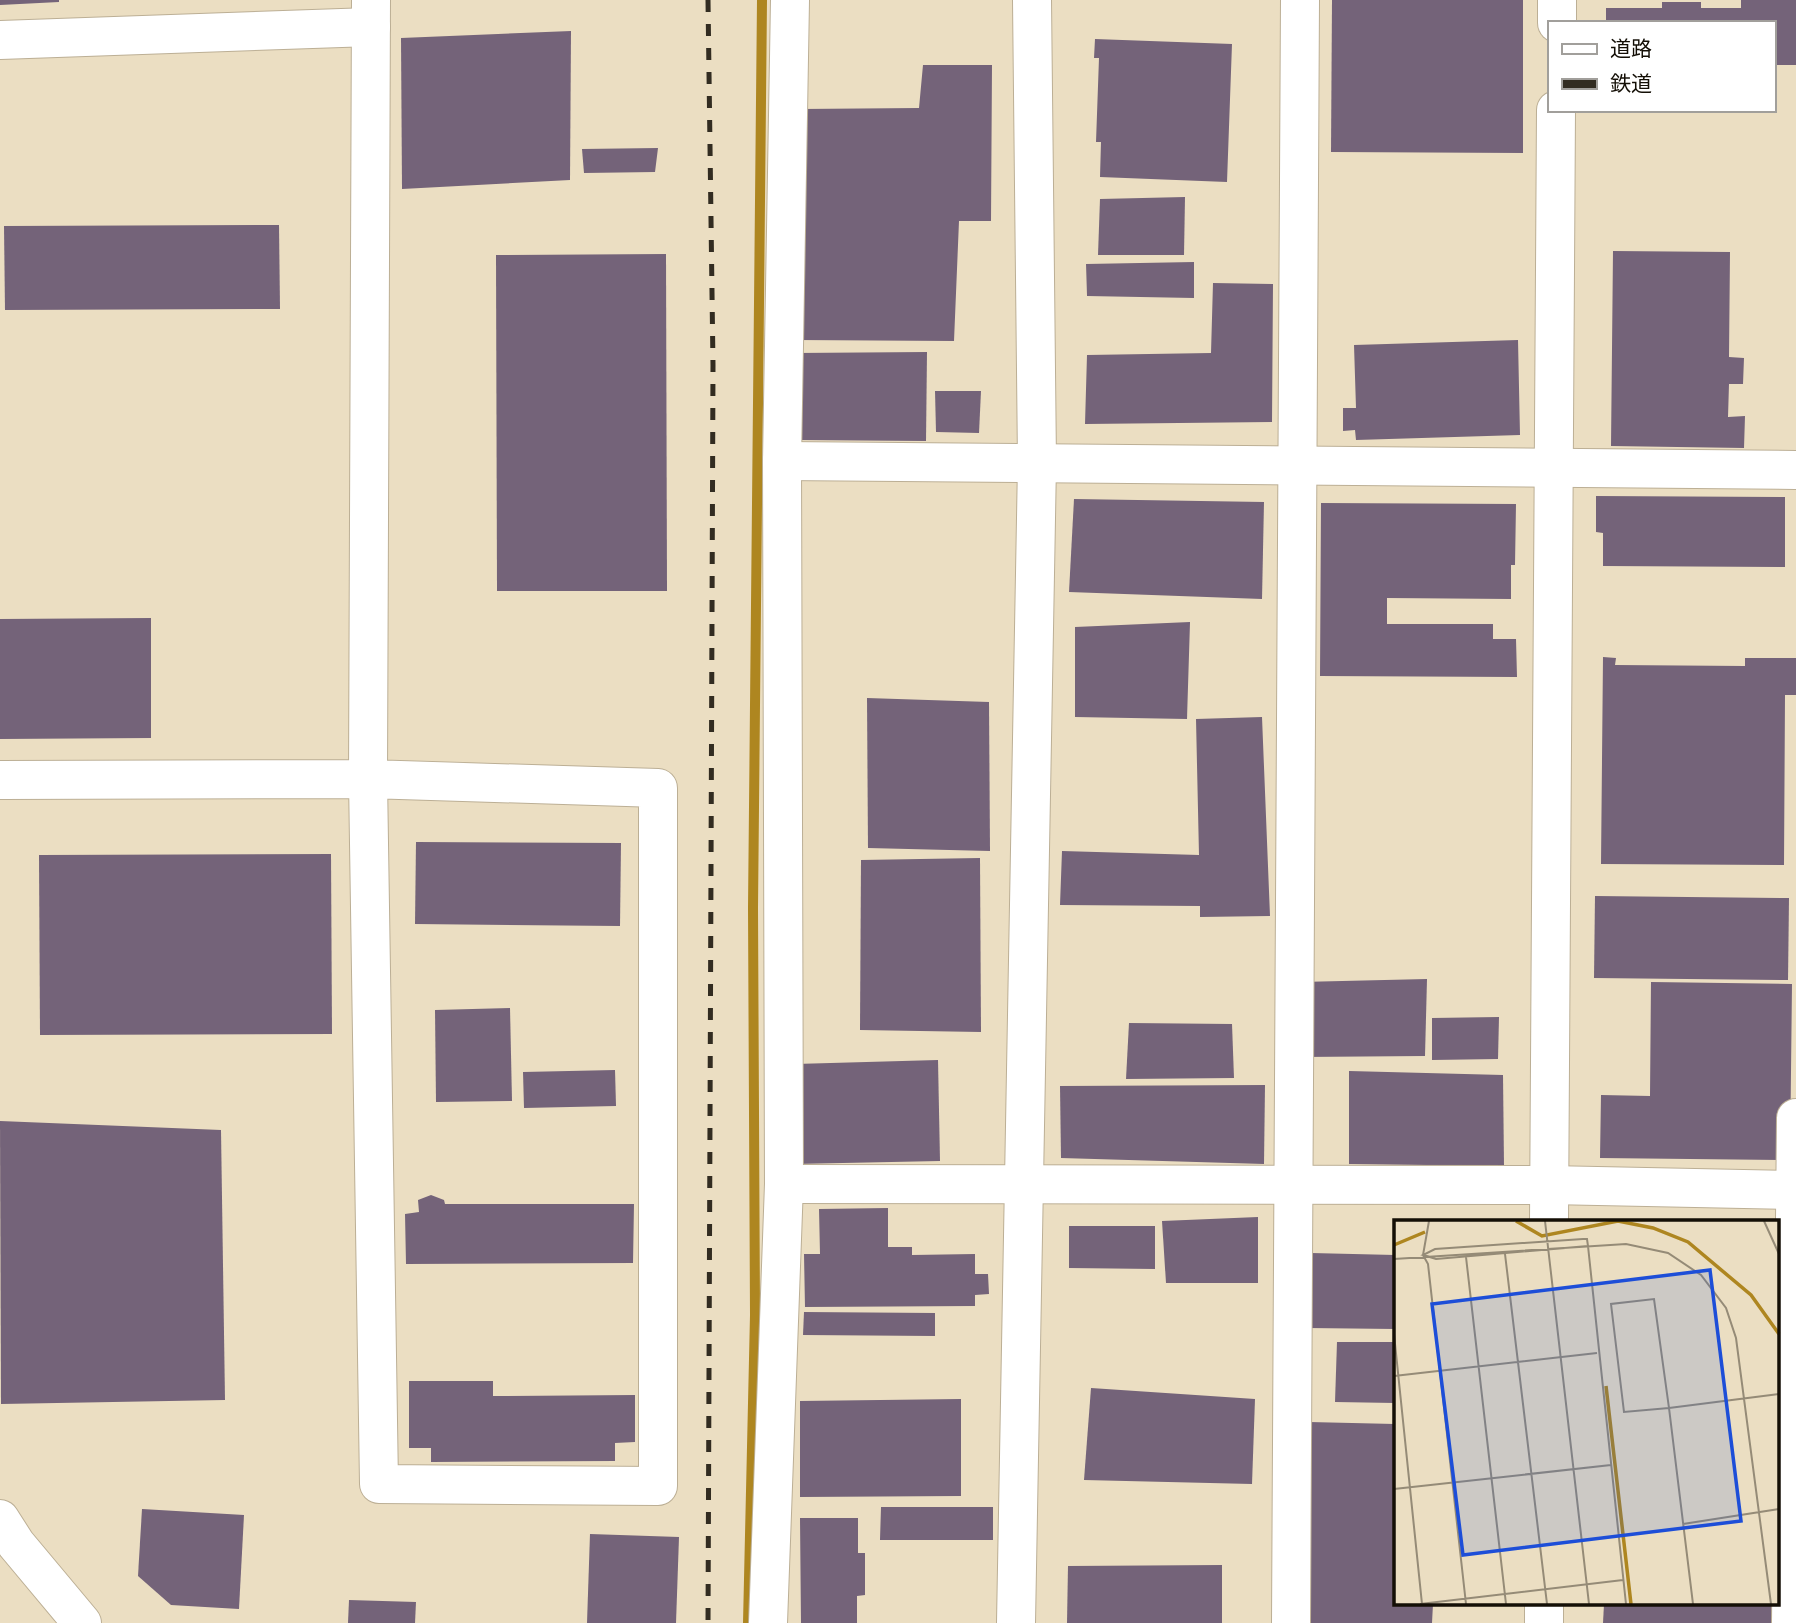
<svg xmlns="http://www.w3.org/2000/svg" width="1796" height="1623" font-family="'Titillium Web','Noto Sans JP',sans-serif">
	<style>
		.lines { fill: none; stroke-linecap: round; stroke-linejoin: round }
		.stream { stroke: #ae8620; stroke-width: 10 }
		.building { fill: #746379 }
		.minor-casing { stroke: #bcaf95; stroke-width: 40 }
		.minor { stroke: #fff; stroke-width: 38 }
		.rail { stroke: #322c21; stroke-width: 5; stroke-dasharray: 12 12; stroke-linecap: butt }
		.inset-river { fill: none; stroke: #ae8620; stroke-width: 3.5 }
		.inset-road { fill: none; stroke: #958b77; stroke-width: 2 }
		.view { fill: #1d4ed8; fill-opacity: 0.15; stroke: #1d4ed8; stroke-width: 3.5 }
		.inset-edge { fill: none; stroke: #140f06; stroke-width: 3.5 }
	</style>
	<rect width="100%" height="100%" fill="#ebdec2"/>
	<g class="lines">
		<polyline class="stream" points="748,1623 755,1315 753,908 762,0"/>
	</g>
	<g class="building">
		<polygon points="0,0 59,0 59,2 0,5"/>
		<polygon points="1332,0 1523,0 1523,153 1331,152"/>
		<polygon points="1741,0 1796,0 1796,65 1773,65 1773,23 1606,23 1606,8 1662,8 1662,2 1701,2 1701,8 1741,8"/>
		<polygon points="571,31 570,180 402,189 401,38"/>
		<polygon points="1095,39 1232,44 1227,182 1100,177 1101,142 1096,142 1099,58 1094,58"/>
		<polygon points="923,65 992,65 991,221 959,221 954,341 796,340 801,109 919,108"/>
		<polygon points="658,148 655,172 584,173 582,149"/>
		<polygon points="1185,197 1184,255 1098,255 1100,199"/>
		<polygon points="279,225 280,309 5,310 4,226"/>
		<polygon points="1613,251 1730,252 1729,357 1744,358 1743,384 1729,384 1728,417 1745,416 1744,448 1611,446"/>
		<polygon points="666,254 667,591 497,591 496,255"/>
		<polygon points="1194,262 1194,298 1087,296 1086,264"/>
		<polygon points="1213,283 1273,284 1272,422 1085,424 1087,355 1211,353"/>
		<polygon points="1518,340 1520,435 1356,440 1355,430 1343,431 1343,408 1356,408 1354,345"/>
		<polygon points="927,352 926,441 797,440 795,353"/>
		<polygon points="935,391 981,391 979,433 936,432"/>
		<polygon points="1596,496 1785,497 1785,567 1603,566 1603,533 1596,532"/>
		<polygon points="1074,499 1264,502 1262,599 1069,592"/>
		<polygon points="1321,503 1516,504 1515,565 1511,565 1511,599 1387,598 1387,624 1493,624 1493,639 1516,639 1517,677 1320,676"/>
		<polygon points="151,618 151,738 0,739 0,619"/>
		<polygon points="1190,622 1187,719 1075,717 1075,627"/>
		<polygon points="1603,657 1616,658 1615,665 1745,666 1745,658 1796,658 1796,695 1785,695 1784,865 1601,864"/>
		<polygon points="867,698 989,702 990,851 868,848"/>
		<polygon points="1262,717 1270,916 1200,917 1200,906 1060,905 1062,851 1199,855 1196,719"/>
		<polygon points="416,842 621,843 620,926 415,924"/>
		<polygon points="331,854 332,1034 40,1035 39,855"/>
		<polygon points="980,858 981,1032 860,1030 861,860"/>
		<polygon points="1595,896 1789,898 1788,980 1594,978"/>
		<polygon points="1427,979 1425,1056 1301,1057 1300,982"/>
		<polygon points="1651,982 1792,984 1790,1160 1600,1158 1601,1095 1650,1096"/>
		<polygon points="510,1008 512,1101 436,1102 435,1010"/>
		<polygon points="1499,1017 1498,1059 1432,1060 1432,1018"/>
		<polygon points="1129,1023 1232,1024 1234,1078 1126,1079"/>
		<polygon points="938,1060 940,1161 794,1164 795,1064"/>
		<polygon points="615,1070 616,1106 524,1108 523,1072"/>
		<polygon points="1349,1071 1503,1075 1504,1166 1349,1164"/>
		<polygon points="1265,1085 1264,1164 1061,1158 1060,1086"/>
		<polygon points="0,1121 221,1130 225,1400 1,1404"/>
		<polygon points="431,1195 444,1200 445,1204 634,1204 633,1263 406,1264 405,1214 419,1212 418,1200"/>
		<polygon points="888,1208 888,1247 912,1247 912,1255 975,1254 975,1274 988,1274 989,1294 975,1295 975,1306 805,1307 804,1254 820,1254 819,1209"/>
		<polygon points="1258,1217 1258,1283 1166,1283 1162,1221"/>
		<polygon points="1069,1226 1155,1226 1155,1269 1069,1268"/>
		<polygon points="1311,1253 1395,1255 1395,1329 1308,1328"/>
		<polygon points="804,1312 935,1313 935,1336 803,1335"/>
		<polygon points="1337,1342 1395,1342 1395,1403 1335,1402"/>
		<polygon points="409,1381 493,1381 493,1396 635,1395 635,1442 615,1443 615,1461 431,1462 431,1448 409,1448"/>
		<polygon points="1091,1388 1255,1399 1252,1484 1084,1480"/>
		<polygon points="961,1399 961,1496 800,1497 800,1401"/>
		<polygon points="1309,1422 1395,1424 1395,1604 1433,1604 1432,1623 1306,1623"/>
		<polygon points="881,1507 993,1507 993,1540 880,1540"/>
		<polygon points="142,1509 244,1515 239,1609 171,1605 138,1576"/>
		<polygon points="800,1518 858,1518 858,1553 865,1553 865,1595 857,1596 857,1623 801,1623"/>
		<polygon points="590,1534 679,1537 676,1623 587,1623"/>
		<polygon points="1222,1565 1222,1623 1067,1623 1068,1566"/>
		<polygon points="349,1600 416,1602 415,1623 348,1623"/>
		<polygon points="1604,1604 1777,1604 1783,1623 1603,1623"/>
	</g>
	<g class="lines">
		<defs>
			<g id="minor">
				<polyline points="1557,23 1557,0"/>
				<polyline points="0,40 371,27"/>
				<polyline points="782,461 1796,470"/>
				<polyline points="0,780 368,779 658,788 658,1486 379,1484 368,779 371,0"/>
				<polyline points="784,1184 1549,1185 1796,1190"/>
				<polyline points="1549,1222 1556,110"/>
				<polyline points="0,1519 16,1544 82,1623"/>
				<polyline points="768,1623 784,1184 782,461 790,0"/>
				<polyline points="1016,1623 1037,463 1032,0"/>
				<polyline points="1291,1623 1300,0"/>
				<polyline points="1544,1623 1544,1604"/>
				<polyline points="1791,1623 1796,1118"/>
			</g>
		</defs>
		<use href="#minor" class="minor-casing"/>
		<use href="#minor" class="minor"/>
		<polyline class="rail" points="708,0 713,365 708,1623"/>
	</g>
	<g transform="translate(1394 1220)">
		<rect width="385" height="385" fill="#ebdec2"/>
		<path class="inset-river" d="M122,1L148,16L224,1L259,8L294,22L357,75L385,114M0,25L31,12M212,166L237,384"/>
		<path class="inset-road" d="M35,1L29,35L34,44L72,384M151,1L195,384M370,1L385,34M189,19H193L194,26L42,39L29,35L41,29ZM194,26L232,384M111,34L153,384M72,37L112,384M0,39L232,24L274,33L307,55L332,88L342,118L377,384M0,114L28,384M0,156L203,133M0,269L217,245M289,304L385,289M26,384L229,360M299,384L275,188L260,79L217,84L230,192L275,188L385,174"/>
		<path class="view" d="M316,50L347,301L69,335L38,84Z"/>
		<rect width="385" height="385" class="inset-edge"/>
	</g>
	<rect x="1548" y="21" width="228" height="91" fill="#ffffff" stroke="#a19f9b" stroke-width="2"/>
	<rect x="1562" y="44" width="35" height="10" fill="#ffffff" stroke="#a19f9b" stroke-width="2"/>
	<text x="1610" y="56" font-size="21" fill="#140f06">道路</text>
	<rect x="1562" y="79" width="35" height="10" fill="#322c21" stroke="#a19f9b" stroke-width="2"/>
	<text x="1610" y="91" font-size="21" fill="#140f06">鉄道</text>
</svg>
